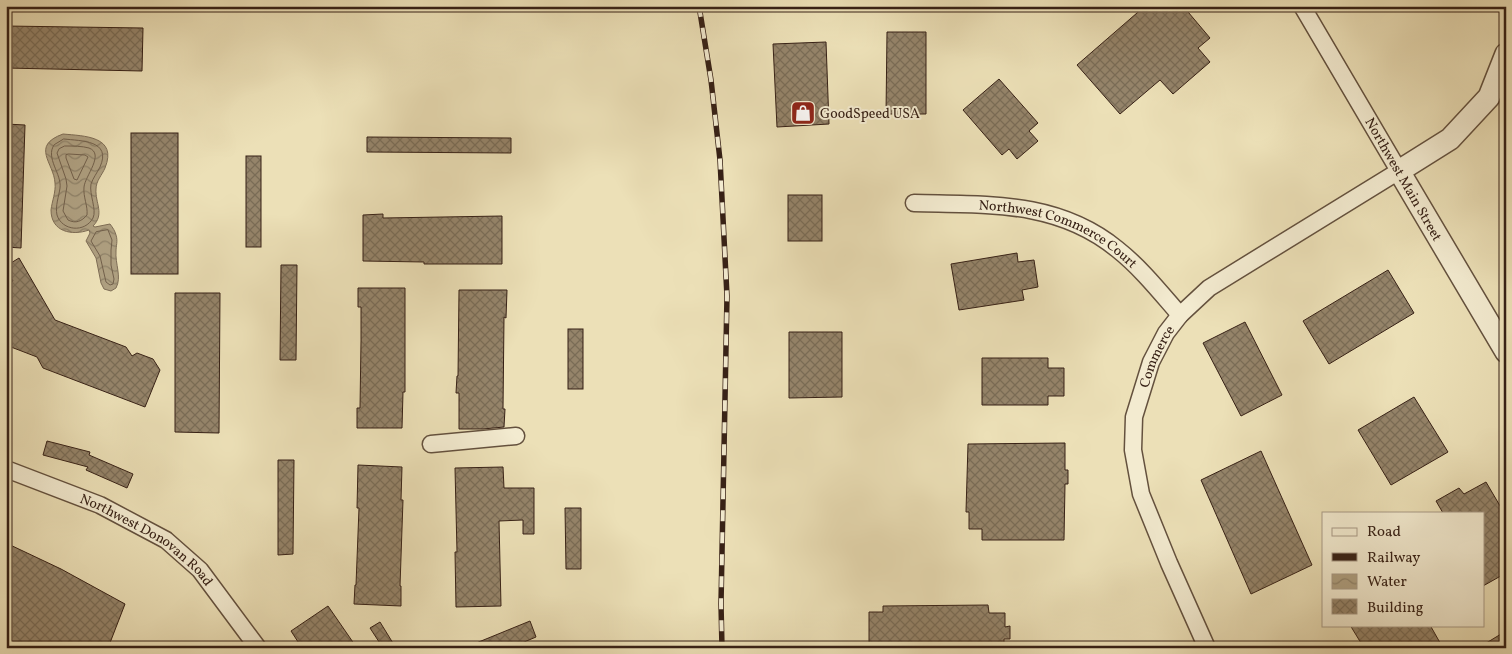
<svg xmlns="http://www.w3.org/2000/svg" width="1512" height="654" font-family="Vollkorn,serif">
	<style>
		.water { fill: url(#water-waves); stroke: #7e6d56 }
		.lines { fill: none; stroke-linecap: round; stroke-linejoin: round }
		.shore { stroke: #72604b; stroke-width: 1 }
		.building { fill: url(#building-cross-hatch); stroke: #372116 }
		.minor-casing { stroke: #64513e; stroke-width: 19 }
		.tertiary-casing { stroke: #64513e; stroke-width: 24 }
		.minor { stroke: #f3ebd0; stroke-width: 16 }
		.tertiary { stroke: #f3ebd0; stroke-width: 21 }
		.rail-casing { stroke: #372116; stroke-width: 5.5 }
		.rail { stroke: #f3ebd0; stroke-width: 4; stroke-dasharray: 11; stroke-linecap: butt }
		.labels { text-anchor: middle; stroke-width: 4; stroke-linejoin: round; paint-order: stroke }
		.poi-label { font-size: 14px; fill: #372116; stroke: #f3ebd0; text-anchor: start }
		.street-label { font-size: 14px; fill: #372116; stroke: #f3ebd0 }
	</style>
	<defs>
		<pattern id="water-waves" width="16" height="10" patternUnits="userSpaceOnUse" patternTransform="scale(1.25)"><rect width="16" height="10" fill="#ae9f80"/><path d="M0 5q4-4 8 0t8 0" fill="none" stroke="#8e8168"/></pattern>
		<pattern id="building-cross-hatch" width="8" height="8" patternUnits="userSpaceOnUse" patternTransform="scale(1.25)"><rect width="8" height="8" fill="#95846a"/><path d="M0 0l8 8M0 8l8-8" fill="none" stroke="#7a6c56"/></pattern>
	</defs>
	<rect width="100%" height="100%" fill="#ece0b7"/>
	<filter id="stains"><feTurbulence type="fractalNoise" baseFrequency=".004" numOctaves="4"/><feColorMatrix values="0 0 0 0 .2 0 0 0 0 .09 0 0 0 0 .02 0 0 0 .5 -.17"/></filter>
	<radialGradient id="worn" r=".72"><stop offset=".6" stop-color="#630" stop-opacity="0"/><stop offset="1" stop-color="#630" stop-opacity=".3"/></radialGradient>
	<path class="water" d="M63,134C84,136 118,136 105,168C102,175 96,181 96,189C95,203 105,214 93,226L95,227L110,224C113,228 115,231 116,235C118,241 116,246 116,251C115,264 122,277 116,288L111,291L104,289L101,283L96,258L86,241L90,233L89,230C72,236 51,232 51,210C52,201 56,192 55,183C54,163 30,146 63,134Z"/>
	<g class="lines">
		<g class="shore">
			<path d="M64,139C81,141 112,140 100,167C97,173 93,178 91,184C89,194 97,210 93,218C85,233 62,231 57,215C55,206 59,196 60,188C62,174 45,158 54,145Z"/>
			<path d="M65,146C73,146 82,146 89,148C105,154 85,176 84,187C83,197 88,206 87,215C82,221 76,224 68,220L63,211L67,186L66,179L57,153L59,149Z"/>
			<polygon points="69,154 85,155 88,157 77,180 74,179 66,158 66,155"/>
			<polygon points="108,230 112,240 111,250 111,265 114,279 113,284 110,285 106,282 100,256 91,241 96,232"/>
		</g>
	</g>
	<g class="building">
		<polygon points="1145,6 1183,6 1210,38 1198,48 1210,62 1173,94 1160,80 1120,114 1077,65"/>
		<polygon points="6,26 143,28 142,71 6,68"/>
		<polygon points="887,32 926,32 926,114 912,114 913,118 899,118 899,114 886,114"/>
		<polygon points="826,42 829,124 777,127 773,44"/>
		<polygon points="999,79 1038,123 1029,131 1038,141 1017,159 1009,149 1002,155 963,110"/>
		<polygon points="6,124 25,125 21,248 6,247"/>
		<rect x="131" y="133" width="47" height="141"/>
		<polygon points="367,137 511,138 511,153 367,152"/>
		<rect x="246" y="156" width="15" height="91"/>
		<rect x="788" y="195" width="34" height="46"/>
		<polygon points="383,214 383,218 502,216 502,264 424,264 424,262 363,261 363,215"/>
		<polygon points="1017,253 1018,262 1034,260 1038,287 1022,290 1024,300 959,310 951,264"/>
		<polygon points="19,258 55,320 126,347 132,356 137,353 153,359 160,370 145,407 43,368 37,357 11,347 12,344 6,334 6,285 13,281 6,270 6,266"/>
		<polygon points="281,265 297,265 296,360 280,360"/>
		<polygon points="1388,270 1414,313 1329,364 1303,321"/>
		<polygon points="358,288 405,288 405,392 403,392 402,428 357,428 357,408 360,408 361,341 361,307 358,307"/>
		<polygon points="459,290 507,290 506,318 504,317 503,409 505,409 504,427 483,429 459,429 459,393 456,393 457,376 458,376"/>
		<polygon points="175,293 220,293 219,433 175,432"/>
		<polygon points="1245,322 1282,395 1241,416 1203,343"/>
		<rect x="568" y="329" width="15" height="60"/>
		<polygon points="789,332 842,332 842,397 789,398"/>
		<polygon points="982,358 1048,358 1048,368 1064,368 1064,396 1048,396 1048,405 982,405"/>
		<polygon points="1414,397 1448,452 1391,485 1358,430"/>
		<polygon points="47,441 90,452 89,455 133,474 127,488 86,470 88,467 43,455"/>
		<polygon points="1065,443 1065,470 1068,470 1068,484 1065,484 1064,540 982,540 982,529 969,529 969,512 966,512 968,444"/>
		<polygon points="1261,451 1312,565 1251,594 1201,480"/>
		<polygon points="278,460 294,460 293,554 278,555"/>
		<polygon points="358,465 402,467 401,500 403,500 400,586 401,586 401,606 354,604 355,585 356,585 359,508 357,508"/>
		<polygon points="503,467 504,488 534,488 534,534 523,534 523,520 499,521 501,606 456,607 455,552 457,552 455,468"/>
		<polygon points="1486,482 1506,516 1506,573 1483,586 1483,513 1443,513 1436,501 1459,488 1464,494"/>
		<polygon points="565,508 581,508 581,569 566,569"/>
		<polygon points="6,543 61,569 125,604 108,648 6,648"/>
		<polygon points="988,605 989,613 1005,613 1005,627 1010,626 1010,639 1004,639 1004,648 869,648 869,612 883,612 883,606"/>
		<polygon points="328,606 357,648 302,648 291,631"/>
		<polygon points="530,621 536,637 510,648 464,648"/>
		<polygon points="380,622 396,648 383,648 370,628"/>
		<polygon points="1350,625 1430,625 1443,648 1364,648"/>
		<polygon points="1506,631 1506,648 1478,648"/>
	</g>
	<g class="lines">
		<defs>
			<g id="minor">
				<path id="s1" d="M914,203C987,205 1057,200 1117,249C1141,268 1160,292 1180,315"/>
				<polyline points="431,444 516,436"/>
				<path id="s2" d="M6,469L100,505L166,540L200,570L258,648"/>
				<path id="s3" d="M1207,648L1169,563L1141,494L1133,450L1134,417L1151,362L1166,333L1180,315L1209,288L1399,171L1302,6"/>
			</g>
			<polyline id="tertiary" points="1506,54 1489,97 1450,139 1399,171 1506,352"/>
		</defs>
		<use href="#minor" class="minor-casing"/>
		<use href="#tertiary" class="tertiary-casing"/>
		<use href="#minor" class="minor"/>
		<use href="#tertiary" class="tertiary"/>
		<defs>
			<polyline id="rail" points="699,6 711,80 720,160 727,296 721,604 722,648"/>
		</defs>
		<use href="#rail" class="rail-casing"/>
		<use href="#rail" class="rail"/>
	</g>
	<defs>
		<symbol id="shop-square" viewBox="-11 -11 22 22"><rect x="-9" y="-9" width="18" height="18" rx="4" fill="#8f2418" stroke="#f3ebd0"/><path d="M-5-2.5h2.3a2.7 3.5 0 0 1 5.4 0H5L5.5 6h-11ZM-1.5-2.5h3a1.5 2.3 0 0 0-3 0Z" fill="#fff"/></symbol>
	</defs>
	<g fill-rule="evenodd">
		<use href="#shop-square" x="789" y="99" width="28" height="28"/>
	</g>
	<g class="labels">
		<g class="poi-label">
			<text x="820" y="118">GoodSpeed USA</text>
		</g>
		<g class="street-label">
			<text transform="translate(1404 179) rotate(60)" y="5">Northwest Main Street</text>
			<text dy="5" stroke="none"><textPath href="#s1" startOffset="151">Northwest Commerce Court</textPath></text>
			<text dy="5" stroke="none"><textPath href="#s3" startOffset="310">Commerce</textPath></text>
			<text dy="5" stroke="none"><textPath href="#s2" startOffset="159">Northwest Donovan Road</textPath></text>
		</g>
	</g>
	<rect width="1512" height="654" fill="none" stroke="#ece0b7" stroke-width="25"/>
	<rect x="8" y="8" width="1497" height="639" fill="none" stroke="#372116" stroke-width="2.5"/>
	<rect x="12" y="12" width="1487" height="629" fill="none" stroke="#372116"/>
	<rect x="1322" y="512" width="162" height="115" fill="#f3ebd0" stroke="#a89a86"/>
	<rect x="1332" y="528" width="25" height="8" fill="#f3ebd0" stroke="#a89a86"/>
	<text x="1367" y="536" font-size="15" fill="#372116">Road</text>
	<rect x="1332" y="553" width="25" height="8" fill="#372116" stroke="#a89a86"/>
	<text x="1367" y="562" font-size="15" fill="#372116">Railway</text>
	<rect x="1332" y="574" width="25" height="15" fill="url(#water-waves)" stroke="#a89a86"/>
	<text x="1367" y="586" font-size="15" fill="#372116">Water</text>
	<rect x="1332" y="599" width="25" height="15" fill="url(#building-cross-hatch)" stroke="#a89a86"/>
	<text x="1367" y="612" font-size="15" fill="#372116">Building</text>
	<rect width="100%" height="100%" filter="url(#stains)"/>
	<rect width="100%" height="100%" fill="url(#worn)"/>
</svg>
